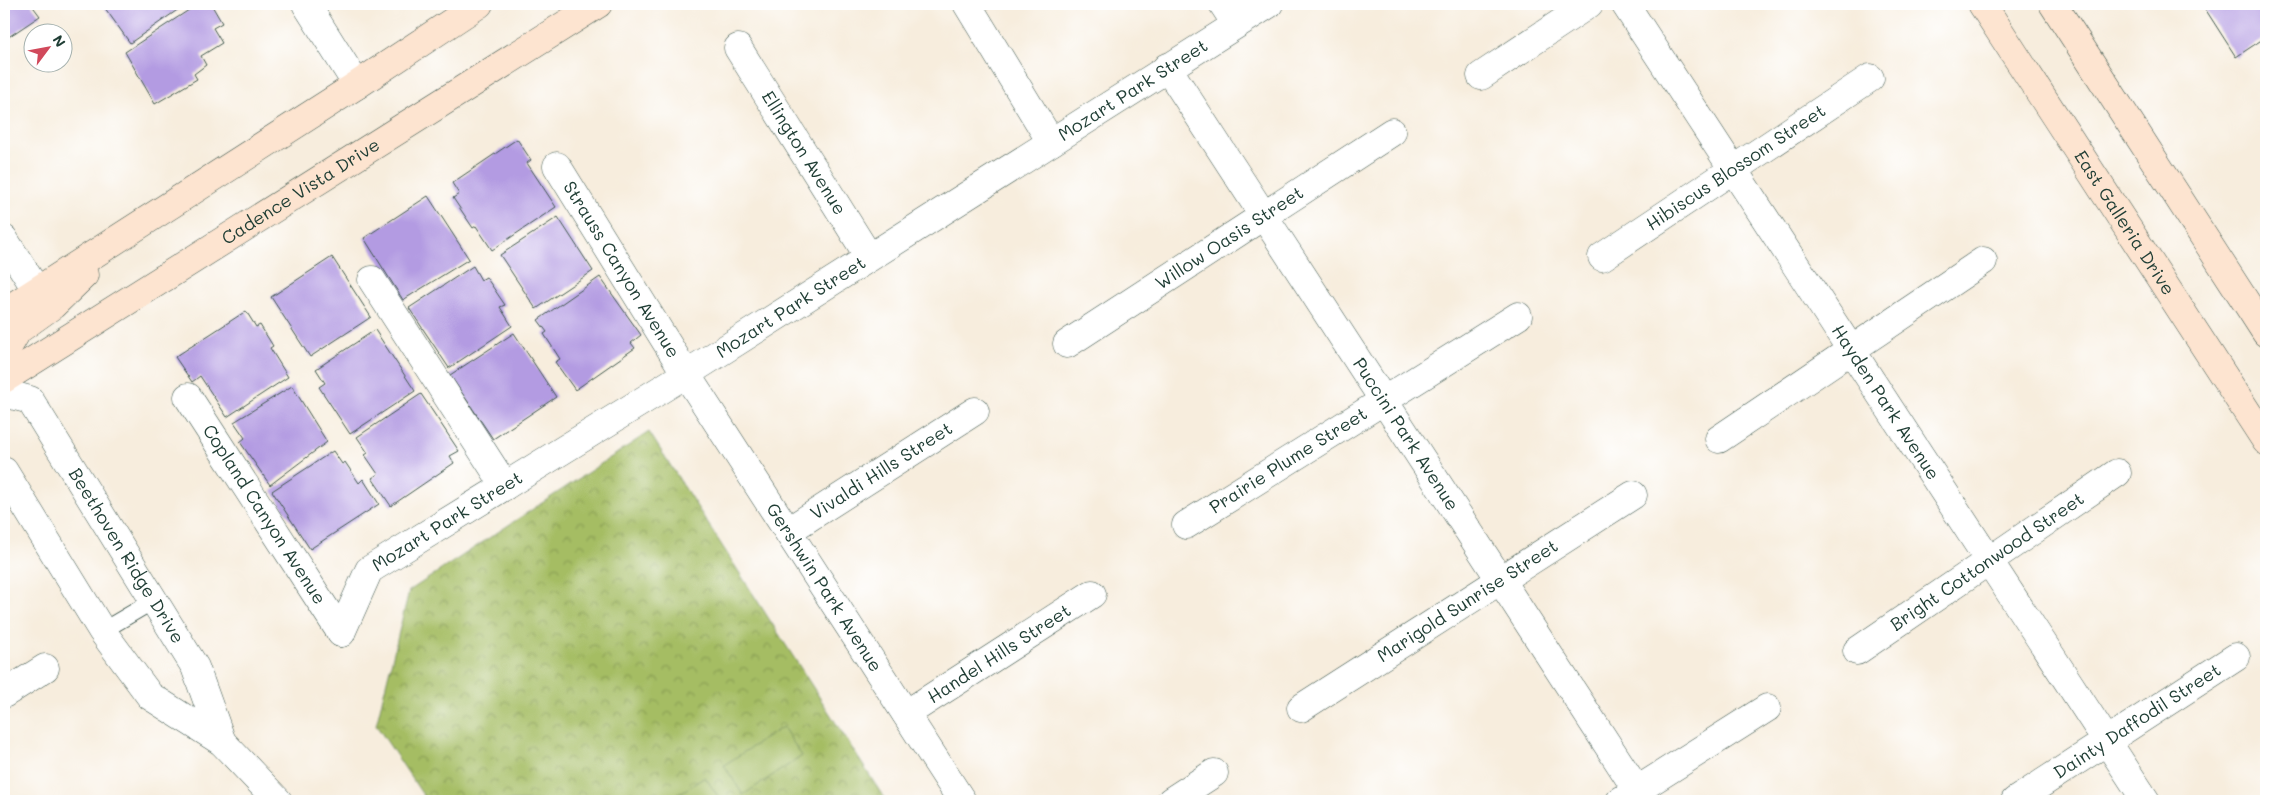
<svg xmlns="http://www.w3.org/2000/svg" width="2270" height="805" font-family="Mali,sans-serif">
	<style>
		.park { fill: url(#park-crowns); stroke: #627d4c }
		.pitch { fill: #a5bd63; stroke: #627d4c }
		.building { fill: #b39be2 }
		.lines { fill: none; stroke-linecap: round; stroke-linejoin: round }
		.lane-casing { stroke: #3f574d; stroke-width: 18 }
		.street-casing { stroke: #3f574d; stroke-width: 29 }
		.secondary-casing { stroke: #3f574d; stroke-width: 29 }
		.lane { stroke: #fff; stroke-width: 16 }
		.street { stroke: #fff; stroke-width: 28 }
		.secondary { stroke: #fde4d0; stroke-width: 28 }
		.labels { text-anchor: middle; stroke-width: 5; stroke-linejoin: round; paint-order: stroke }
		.street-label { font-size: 18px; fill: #1f3d34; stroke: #fff }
	</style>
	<defs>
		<pattern id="park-crowns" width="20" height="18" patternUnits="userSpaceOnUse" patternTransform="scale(1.25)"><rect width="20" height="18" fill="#a5bd63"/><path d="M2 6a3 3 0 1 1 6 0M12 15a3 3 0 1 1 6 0" fill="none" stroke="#869b52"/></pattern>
	</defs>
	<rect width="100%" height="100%" fill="#fff"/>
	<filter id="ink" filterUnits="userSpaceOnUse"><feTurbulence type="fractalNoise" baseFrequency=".02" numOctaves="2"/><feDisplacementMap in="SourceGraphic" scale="10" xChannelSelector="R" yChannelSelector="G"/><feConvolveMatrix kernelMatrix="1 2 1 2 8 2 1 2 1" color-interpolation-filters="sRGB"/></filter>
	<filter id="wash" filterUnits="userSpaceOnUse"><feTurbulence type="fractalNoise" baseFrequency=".0096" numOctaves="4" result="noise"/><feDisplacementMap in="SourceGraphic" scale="20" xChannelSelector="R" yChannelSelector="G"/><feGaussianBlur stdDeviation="1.12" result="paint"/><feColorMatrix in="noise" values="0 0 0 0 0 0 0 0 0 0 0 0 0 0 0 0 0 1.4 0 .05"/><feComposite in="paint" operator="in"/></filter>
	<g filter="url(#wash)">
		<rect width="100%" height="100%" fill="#f7eddd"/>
		<polygon class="park" points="649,432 886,801 427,801 376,725 409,591"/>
		<g class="pitch">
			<polygon points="783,727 802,756 743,795 724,765"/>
			<polygon points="705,777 721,801 668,801"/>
		</g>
		<g id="blocks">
			<g class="building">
				<polygon points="4,4 31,4 40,16 4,40"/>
				<polygon points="102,4 186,4 130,43"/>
				<polygon points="198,4 211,4 222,23 213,28 222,43 201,56 206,65 194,74 197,79 155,104 125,52"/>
				<polygon points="2202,4 2266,4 2266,37 2236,57"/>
				<polygon points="517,139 531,160 527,163 556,207 492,250 476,226 473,228 453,198 459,194 452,183"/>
				<polygon points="428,196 469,259 403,300 364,238"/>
				<polygon points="558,217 593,271 536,309 500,255"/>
				<polygon points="332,257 371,317 310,357 271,297"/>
				<polygon points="473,266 481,280 486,277 505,305 500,307 512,326 449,368 409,308"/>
				<polygon points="600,277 641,335 631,343 635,348 575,390 555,362 560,359 544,334 547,332 538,320"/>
				<polygon points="246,311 256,327 260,325 273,346 270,348 288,377 227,417 200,376 192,382 175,357"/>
				<polygon points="375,330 415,391 350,434 319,387 325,383 316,369"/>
				<polygon points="514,333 556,397 493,439 450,375"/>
				<polygon points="292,386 327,442 270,485 240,442 245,438 234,422"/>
				<polygon points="421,394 459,451 450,456 454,463 391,506 372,478 378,474 365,455 368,453 357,437"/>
				<polygon points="333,451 342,464 345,462 359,483 363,479 379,504 310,549 272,491"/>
			</g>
		</g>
	</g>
	<g filter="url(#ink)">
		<use href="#blocks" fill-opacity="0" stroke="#3f574d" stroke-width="1"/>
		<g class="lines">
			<defs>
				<polyline id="lane" points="102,631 153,601"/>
				<g id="street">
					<polyline points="306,4 357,85"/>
					<polyline points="967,4 1051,142"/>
					<polyline points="1223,4 1236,24"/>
					<path id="s1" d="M1625,4L2146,801"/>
					<path id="s2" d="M738,48L869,257"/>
					<path id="s3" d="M1167,67L1644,801"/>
					<polyline points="1481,76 1589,4"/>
					<path id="s4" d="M557,166L686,374L962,801"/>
					<polyline points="4,239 37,291"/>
					<path id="s5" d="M1602,257L1870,78"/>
					<polyline points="372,280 505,486"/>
					<path id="s6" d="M1067,344L1392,132"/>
					<path id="s7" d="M4,393L30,400L195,667L222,742"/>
					<path id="s8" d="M188,397L341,633"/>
					<polyline points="1719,439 1983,261"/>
					<polyline points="4,471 102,631 150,696 222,742 278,801"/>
					<path id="s9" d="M1186,525L1518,316"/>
					<path id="s10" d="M788,531L975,411"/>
					<path id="s11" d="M341,633L369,570L686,374L1269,4"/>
					<path id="s12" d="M1857,651L2117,473"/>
					<polyline points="4,694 45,668"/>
					<path id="s13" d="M1301,708L1633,495"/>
					<path id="s14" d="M906,714L1092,594"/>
					<polyline points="1171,801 1214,773"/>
					<polyline points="1620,801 1767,708"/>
					<path id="s15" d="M2015,801L2236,657"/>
				</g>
				<g id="secondary">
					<path id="s16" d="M1982,4L2266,441"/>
					<polyline points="2053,4 2266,333"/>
					<polyline points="4,312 357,85 479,4"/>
					<polyline points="4,354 18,330 53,305 84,275"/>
					<path id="s17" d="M4,379L598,4"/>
				</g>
			</defs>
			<use href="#lane" class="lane-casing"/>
			<use href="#street" class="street-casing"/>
			<use href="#secondary" class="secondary-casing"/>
			<use href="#lane" class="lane"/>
			<use href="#street" class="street"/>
			<use href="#secondary" class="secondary"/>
		</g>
	</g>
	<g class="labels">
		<g class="street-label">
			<text dy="6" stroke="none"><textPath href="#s11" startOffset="971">Mozart Park Street</textPath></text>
			<text dy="6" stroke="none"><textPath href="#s2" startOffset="124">Ellington Avenue</textPath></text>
			<text dy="6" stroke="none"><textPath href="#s5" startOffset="161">Hibiscus Blossom Street</textPath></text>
			<text dy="6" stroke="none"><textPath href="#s17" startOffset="351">Cadence Vista Drive</textPath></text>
			<text dy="6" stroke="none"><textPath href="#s16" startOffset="261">East Galleria Drive</textPath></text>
			<text dy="6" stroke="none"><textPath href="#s6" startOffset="194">Willow Oasis Street</textPath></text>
			<text dy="6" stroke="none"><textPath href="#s4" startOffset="122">Strauss Canyon Avenue</textPath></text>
			<text dy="6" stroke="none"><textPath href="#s11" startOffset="566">Mozart Park Street</textPath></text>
			<text dy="6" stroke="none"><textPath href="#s1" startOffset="476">Hayden Park Avenue</textPath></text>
			<text dy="6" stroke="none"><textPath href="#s3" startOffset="438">Puccini Park Avenue</textPath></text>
			<text dy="6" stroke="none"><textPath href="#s9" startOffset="121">Prairie Plume Street</textPath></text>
			<text dy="6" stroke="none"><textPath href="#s10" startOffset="111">Vivaldi Hills Street</textPath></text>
			<text dy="6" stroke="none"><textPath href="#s8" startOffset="140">Copland Canyon Avenue</textPath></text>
			<text dy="6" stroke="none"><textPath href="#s11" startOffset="161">Mozart Park Street</textPath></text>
			<text dy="6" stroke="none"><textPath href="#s7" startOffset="210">Beethoven Ridge Drive</textPath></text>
			<text dy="6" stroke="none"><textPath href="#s12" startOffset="158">Bright Cottonwood Street</textPath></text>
			<text dy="6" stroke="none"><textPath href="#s4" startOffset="499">Gershwin Park Avenue</textPath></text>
			<text dy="6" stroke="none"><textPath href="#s13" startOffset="198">Marigold Sunrise Street</textPath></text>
			<text dy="6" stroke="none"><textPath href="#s14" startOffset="111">Handel Hills Street</textPath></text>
			<text dy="6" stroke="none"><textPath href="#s15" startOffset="146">Dainty Daffodil Street</textPath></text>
		</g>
	</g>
	<rect width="2270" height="805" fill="none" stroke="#fff" stroke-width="20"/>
	<g transform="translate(48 48) rotate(58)"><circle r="24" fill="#ffffff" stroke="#a5b1ae"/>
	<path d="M0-4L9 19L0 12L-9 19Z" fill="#d1495b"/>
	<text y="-8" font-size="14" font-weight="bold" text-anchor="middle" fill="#1f3d34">N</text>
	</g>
</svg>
